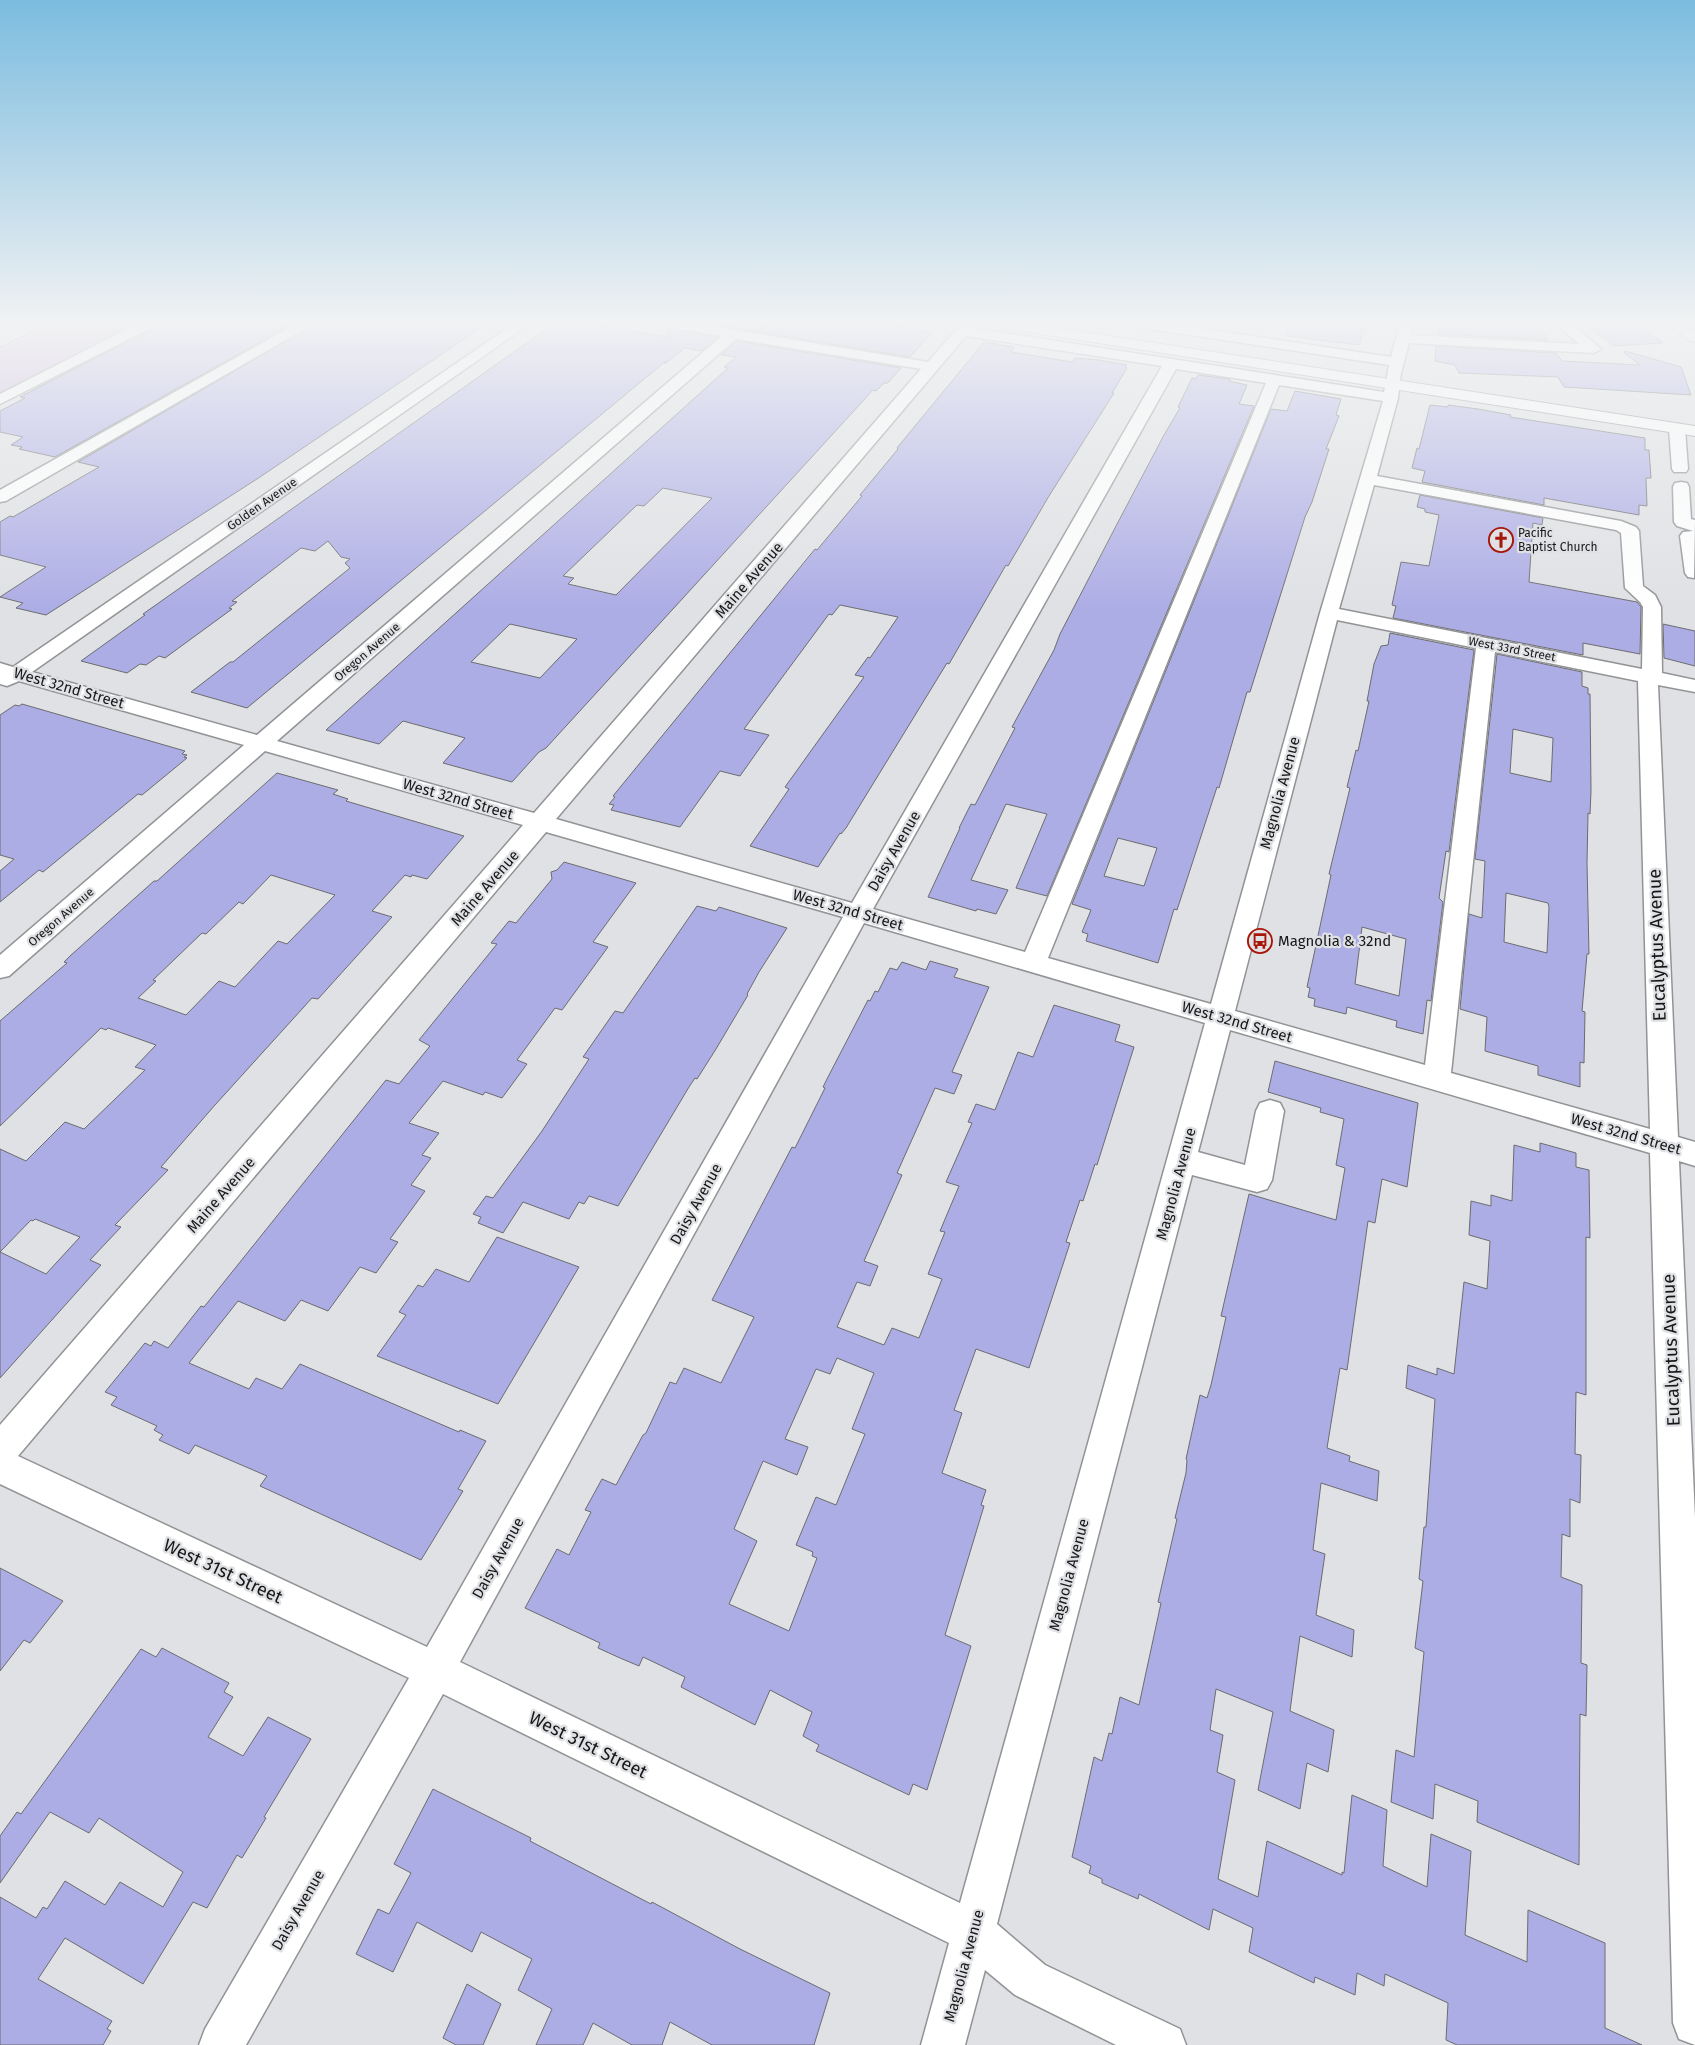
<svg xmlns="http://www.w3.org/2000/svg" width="1695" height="2045" font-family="'Fira Sans',sans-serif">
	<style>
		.green { fill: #ceb7df }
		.building { fill: #adade6; stroke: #6c6c6f; fill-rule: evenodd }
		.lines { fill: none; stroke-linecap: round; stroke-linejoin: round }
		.minor-casing { stroke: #919395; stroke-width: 3 }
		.major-casing { stroke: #919395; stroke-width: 2 }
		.path { stroke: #87888a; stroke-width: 2; stroke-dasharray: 3 1; stroke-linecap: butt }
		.minor { fill: #fff; fill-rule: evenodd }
		.major { fill: #fff; fill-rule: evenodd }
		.labels { text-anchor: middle; stroke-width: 4.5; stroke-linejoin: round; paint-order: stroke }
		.far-street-label { font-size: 12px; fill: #171718; stroke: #dfe1e4 }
		.far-poi-label { font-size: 12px; fill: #171718; stroke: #dfe1e4; text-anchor: start }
		.street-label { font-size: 15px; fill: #171718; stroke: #dfe1e4 }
		.poi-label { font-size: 15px; fill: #171718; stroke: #dfe1e4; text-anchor: start }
		.near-street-label { font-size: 18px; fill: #171718; stroke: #dfe1e4 }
	</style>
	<rect width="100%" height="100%" fill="#dfe1e4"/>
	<polygon class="green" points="54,323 139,323 0,393 0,350"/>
	<g class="building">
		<polygon points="164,323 294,323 55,457 19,449 22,447 11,445 23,437 0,432 0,411 25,398 20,397"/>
		<polygon points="317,323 488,323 260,477 46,615 16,608 23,603 0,597 46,567 0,555 0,522 10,516 13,517 99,467 78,462"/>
		<polygon points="555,323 585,323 668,337 668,329 718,337 701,351 685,348 665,364 666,361 247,708 191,692 230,662 233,662 350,568 345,563 350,559 341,557 328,541 315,551 301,548 232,601 237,602 229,608 232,609 165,658 159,656 146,665 140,664 127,673 81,661 145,615 143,614"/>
		<polygon points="703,323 875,323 932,332 910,357"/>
		<polygon points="1288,323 1366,323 1359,345 1287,336"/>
		<polygon points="1440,323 1537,323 1548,340 1437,334"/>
		<polygon points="1584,323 1636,323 1663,343 1614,346"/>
		<path d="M737,341L901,368L888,383H884L876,391L873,390L546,748L539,752L512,782L443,763L465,738L458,736L403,721L379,744L326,730L728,368L724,367L736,357L721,355ZM663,488L712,498L616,595L568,584L574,578L563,576L637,505L644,506ZM510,624L577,639L540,678L471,662Z"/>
		<polygon points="984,342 1014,347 1011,352 1072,362 1075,358 1099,360 1127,365 1125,367 1127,368 1112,393 1114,393 1049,496 1008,566 1006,565 949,664 947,663 846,828 841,834 840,833 818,867 750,846 789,789 785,787 864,677 855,675 868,657 870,658 898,617 840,605 832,615 829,614 744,729 769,735 740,776 720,771 680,827 611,810 614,805 609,804 615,797 613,796 815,549 817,550 862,496 860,495 898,449 897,448"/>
		<polygon points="1436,346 1556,353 1562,361 1640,365 1624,353 1625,351 1681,367 1691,395 1564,387 1558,377 1459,373 1455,365 1435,361"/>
		<polygon points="1198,375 1230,379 1229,381 1247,385 1239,404 1254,406 1047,896 1016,888 1047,814 1006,804 971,880 1008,890 996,914 977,909 976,911 928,897 960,828 959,828 971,804 975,805 1015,728 1012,727 1054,650 1060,634 1116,526 1164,435 1180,408 1178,407 1192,378 1196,379"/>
		<path d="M1295,391L1341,399L1336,415L1339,416L1326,449H1329L1312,502L1305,517L1250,692H1247L1219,788L1217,787L1177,910L1174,909L1158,963L1086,941L1088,934L1082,932L1091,910L1072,904L1271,409L1287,411ZM1118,838L1157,848L1144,886L1104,876Z"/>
		<polygon points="1430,405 1448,407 1448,405 1478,409 1511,415 1510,417 1645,438 1645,450 1649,450 1651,478 1646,478 1647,506 1639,505 1639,515 1544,498 1544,505 1422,482 1425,471 1412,468 1417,448 1419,449"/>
		<polygon points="1420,495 1543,518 1542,525 1533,523 1529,582 1637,602 1641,607 1640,654 1583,643 1583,655 1393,618 1396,606 1392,605 1401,562 1429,566 1439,515 1425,512 1425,509 1417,507"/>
		<polygon points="1663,624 1695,631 1695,666 1664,658"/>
		<path d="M1390,633L1474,650L1449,852L1446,851L1439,898L1443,902L1431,1001L1427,1000L1423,1034L1396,1027L1397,1021L1347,1007L1346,1014L1314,1006L1315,999L1308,997L1310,988L1307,987L1331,875L1329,874L1350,788L1347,787L1356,750L1358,751L1369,701H1367L1374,664L1381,646L1388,645ZM1362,927L1406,939L1399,996L1355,984Z"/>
		<path d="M1497,654L1582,672V686L1588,688V694H1590L1591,791L1590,814L1588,813L1587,863L1589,954H1587L1582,1011L1585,1012L1584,1063L1580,1062V1087L1538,1075V1066L1485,1051L1487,1017L1460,1009L1469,914L1482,918L1485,861L1475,859ZM1513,729L1553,738L1551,782L1510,773ZM1506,893L1548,903L1549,907L1547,953L1504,942Z"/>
		<polygon points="22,704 185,751 182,754 187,755 184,757 187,758 142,795 138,794 77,844 43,872 39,870 0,902 0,871 14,859 0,855 0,715 15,705 19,706"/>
		<path d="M277,773L338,790L333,794L348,799L346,801L464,836L427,879L412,875L411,877L405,875L372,911L392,917L318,999L312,998L215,1105L161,1167L168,1170L115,1225L121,1227L90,1260L101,1265L0,1378V1149L26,1161L65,1122L84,1129L145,1070L135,1067L156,1045L108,1028L106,1030L101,1028L0,1126V1021L67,963L64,962L70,956L154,881H157ZM271,875L335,895L287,944L278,941L235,987L219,981L186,1015L138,998L156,981L153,980L202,933L206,934L239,902L243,904ZM35,1219L80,1237L46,1274L0,1252L31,1220L33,1221Z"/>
		<polygon points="564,862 636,883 593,942 608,947 562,1010 555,1008 517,1060 527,1064 502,1098 485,1092 483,1095 443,1081 409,1123 439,1133 422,1155 431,1158 411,1185 425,1191 390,1239 398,1242 376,1273 360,1267 328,1311 301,1300 285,1321 238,1301 189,1363 249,1389 256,1378 282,1389 300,1364 459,1432 460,1430 486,1441 458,1489 463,1491 421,1560 260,1486 267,1476 195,1445 189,1454 159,1440 163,1435 154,1430 157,1426 111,1405 117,1397 105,1392 145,1343 151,1346 154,1341 168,1348 201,1306 204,1307 386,1080 399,1084 430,1046 419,1040 497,944 491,943 509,921 516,923 552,879 551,872 557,870"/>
		<polygon points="697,906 716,911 719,907 787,928 759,972 747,994 748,995 716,1049 697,1079 695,1078 689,1087 618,1206 589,1196 584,1204 579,1202 569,1219 523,1202 503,1233 478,1223 481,1217 473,1214 486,1196 493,1198 542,1131 589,1059 583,1057 615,1011 623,1013"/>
		<path d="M930,961L958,969L954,977L989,987L952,1072L962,1075L954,1094L935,1088L897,1173L902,1175L864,1261L878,1266L870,1286L857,1282L837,1327L884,1345L892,1328L919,1338L942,1279L928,1274L945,1232L940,1231L959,1186L946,1182L972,1123L968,1122L976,1104L995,1110L1018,1052L1033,1057L1054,1005L1120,1025L1115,1041L1134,1047L1097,1165L1095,1164L1083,1201L1080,1200L1066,1242L1070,1243L1029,1368L976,1349L954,1410L962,1413L942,1473L986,1490L981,1505L984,1506L945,1635L971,1646L927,1790L913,1784L909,1795L816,1751L819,1745L803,1736L812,1712L770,1690L755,1725L681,1687L685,1677L643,1657L639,1666L620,1658L598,1648L600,1643L525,1608L557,1549L569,1555L591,1512L585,1510L602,1479L616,1485L643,1435L646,1433L670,1382L676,1384L684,1368L721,1383L754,1317L712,1300L792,1147L795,1148L825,1088L823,1087L828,1077L868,1000L870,1001L875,991L878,992L890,968L897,970L902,962L926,970ZM837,1358L874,1373L852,1429L865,1434L836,1505L816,1497L796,1545L813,1552L812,1556L817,1558L789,1631L729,1604L757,1541L734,1529L763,1461L797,1475L808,1447L785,1439L816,1369L830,1374Z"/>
		<polygon points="1275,1061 1418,1103 1407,1187 1382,1179 1375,1223 1368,1221 1347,1370 1340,1368 1327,1448 1350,1456 1349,1461 1379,1471 1377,1501 1321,1483 1313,1550 1325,1554 1316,1615 1354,1630 1352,1657 1300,1636 1290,1711 1334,1730 1328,1772 1307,1763 1300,1809 1258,1790 1273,1712 1216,1689 1210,1730 1223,1735 1217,1772 1235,1780 1218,1879 1258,1897 1267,1841 1342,1875 1342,1872 1344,1873 1352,1795 1387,1810 1383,1866 1427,1887 1431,1834 1471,1851 1465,1935 1527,1962 1528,1910 1605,1943 1605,2028 1642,2045 1457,2045 1446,2040 1448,2003 1385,1974 1384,1986 1357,1973 1355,1995 1315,1977 1314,1983 1249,1952 1253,1928 1213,1909 1209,1930 1139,1894 1138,1899 1102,1883 1102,1879 1089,1873 1091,1866 1072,1857 1094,1757 1102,1761 1109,1733 1112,1734 1120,1697 1139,1705 1161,1603 1158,1602 1177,1519 1175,1518 1186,1473 1187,1460 1186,1459 1200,1395 1207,1398 1211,1385 1226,1317 1221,1316 1249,1194 1336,1220 1345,1168 1336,1165 1344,1119 1320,1112 1321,1108 1268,1092"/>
		<polygon points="1540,1143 1576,1153 1576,1167 1589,1170 1590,1238 1586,1237 1586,1395 1576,1392 1575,1454 1581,1455 1580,1503 1570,1499 1570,1537 1562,1534 1561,1577 1582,1585 1581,1663 1587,1665 1586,1716 1580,1714 1579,1865 1477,1822 1478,1801 1435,1784 1433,1819 1391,1802 1396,1750 1414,1757 1424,1652 1415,1648 1423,1581 1419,1579 1424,1527 1426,1527 1435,1399 1406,1388 1408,1365 1437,1375 1437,1368 1454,1374 1464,1282 1487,1289 1490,1241 1469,1235 1471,1201 1491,1206 1491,1195 1512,1201 1514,1145 1540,1152"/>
		<polygon points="497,1237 579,1267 498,1404 377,1356 406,1315 399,1312 418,1285 423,1287 436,1269 469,1282"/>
		<polygon points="0,1568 63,1601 30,1643 24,1640 0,1671"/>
		<polygon points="162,1648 229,1683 224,1692 233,1697 208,1737 243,1756 268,1717 311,1739 264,1817 266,1818 242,1858 237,1855 207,1908 193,1902 143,1984 65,1938 38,1979 112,2021 107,2029 111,2031 103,2045 0,2045 0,1897 36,1918 43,1907 47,1909 65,1881 105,1905 120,1882 163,1907 183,1872 99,1818 89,1833 50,1812 0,1883 0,1836 17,1812 21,1814 141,1649 156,1657"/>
		<polygon points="433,1789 531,1838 530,1841 651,1904 652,1902 740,1949 830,1993 814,2045 712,2045 670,2022 662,2045 632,2045 593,2023 583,2045 536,2045 552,2009 518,1990 532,1959 481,1932 472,1952 417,1922 393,1972 356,1954 378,1909 389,1914 411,1873 394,1864"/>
		<polygon points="467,1984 501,2004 483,2045 456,2045 443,2038"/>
	</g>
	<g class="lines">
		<defs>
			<g id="minor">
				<polygon points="139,323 157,323 155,326 0,404 0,394"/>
				<polygon points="298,323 315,323 6,501 0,502 0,490"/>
				<path d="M515,323H531L32,672L257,735L722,336L666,327L659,323H691L928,362L962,323H976L972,328L1384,392L1389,365L1137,327L1130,323H1165L1391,357L1400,323H1414L1411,335L1579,344L1555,323H1570L1601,349L1594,353L1409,343L1401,373L1398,398L1377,476L1621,521L1636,527L1639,531L1643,586L1655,595L1661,607L1662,673L1695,680V692L1658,685L1678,1137L1695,1142V1166L1679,1161L1695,1518V2045L1679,2039L1673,2023L1650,1153L1230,1030L1198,1152L1245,1165L1256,1111L1260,1103L1270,1100L1280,1103L1284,1111L1272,1180L1267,1189L1257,1192L1192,1175L997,1924L1045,1965L1180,2029L1186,2045H1116L1015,1995L985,1970L965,2045H921L949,1943L443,1694L246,2045H199L205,2029L409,1678L0,1484V1425L523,825L265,751L9,976L0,978V955L244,745L19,681L7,686L0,684V663L13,667ZM966,336L1162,366L852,903L556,819ZM736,339L921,369L534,813L277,741ZM1176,369L1266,383L1025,952L873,909ZM1279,385L1383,401L1320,613L1211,1004L1048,958ZM1374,485L1616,530L1621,533L1625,588L1640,602L1643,607L1642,669L1339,609ZM1337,620L1476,648L1425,1065L1235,1011ZM1495,652L1638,681L1650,1129L1451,1073ZM546,832L843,917L427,1647L18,1456ZM864,923L1205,1023L960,1903L460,1662Z"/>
				<polygon points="1677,424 1682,426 1685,429 1688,469 1686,472 1674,472 1672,469 1669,429 1672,426"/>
				<polygon points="1681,482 1687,483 1689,487 1691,519 1695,520 1694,578 1688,577 1685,573 1680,536 1683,532 1693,531 1677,526 1674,522 1673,487 1675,483"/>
			</g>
			<g id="major">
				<polygon points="989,323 1024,323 1695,426 1695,436 996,327"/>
				<polygon points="1666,323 1683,323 1695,331 1695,342 1690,341"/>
			</g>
		</defs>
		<use href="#minor" class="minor-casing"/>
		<use href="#major" class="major-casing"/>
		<polyline class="path" points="0,348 50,323"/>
		<use href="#minor" class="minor"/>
		<use href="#major" class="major"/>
	</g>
	<linearGradient id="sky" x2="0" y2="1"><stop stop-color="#7bbcdf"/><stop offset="0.53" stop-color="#f1f2f3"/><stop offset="1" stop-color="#f1f2f3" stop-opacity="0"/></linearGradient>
	<rect width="1695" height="609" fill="url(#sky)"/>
	<defs>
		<symbol id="church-ring" viewBox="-11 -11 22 22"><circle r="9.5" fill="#dfe1e4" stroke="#a81609" stroke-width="1.5"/><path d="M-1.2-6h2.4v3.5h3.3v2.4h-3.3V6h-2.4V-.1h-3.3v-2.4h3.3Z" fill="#a81609"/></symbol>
		<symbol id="bus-ring" viewBox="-11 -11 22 22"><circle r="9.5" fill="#dfe1e4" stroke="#a81609" stroke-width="1.5"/><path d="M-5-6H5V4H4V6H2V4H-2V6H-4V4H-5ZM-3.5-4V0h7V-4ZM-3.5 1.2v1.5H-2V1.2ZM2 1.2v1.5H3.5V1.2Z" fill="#a81609"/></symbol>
	</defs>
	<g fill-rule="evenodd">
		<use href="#church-ring" x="1487" y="526" width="28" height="28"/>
		<use href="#bus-ring" x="1246" y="927" width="28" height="28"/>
	</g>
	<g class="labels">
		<g class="far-street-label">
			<text transform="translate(262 504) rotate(-35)" y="4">Golden Avenue</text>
			<text transform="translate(1512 649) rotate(11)" y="4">West 33rd Street</text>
			<text transform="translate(367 652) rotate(-41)" y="4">Oregon Avenue</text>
			<text transform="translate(61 917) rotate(-41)" y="4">Oregon Avenue</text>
		</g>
		<g class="far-poi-label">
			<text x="1518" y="537">Pacific<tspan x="1518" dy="14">Baptist Church</tspan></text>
		</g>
		<g class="street-label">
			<text transform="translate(749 580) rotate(-49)" y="5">Maine Avenue</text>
			<text transform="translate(69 688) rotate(16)" y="5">West 32nd Street</text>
			<text transform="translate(1280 793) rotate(-75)" y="5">Magnolia Avenue</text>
			<text transform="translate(458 799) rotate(16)" y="5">West 32nd Street</text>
			<text transform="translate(894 851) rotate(-60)" y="5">Daisy Avenue</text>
			<text transform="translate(485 888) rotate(-49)" y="5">Maine Avenue</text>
			<text transform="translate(848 910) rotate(16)" y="5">West 32nd Street</text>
			<text transform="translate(1237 1022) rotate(16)" y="5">West 32nd Street</text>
			<text transform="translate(1626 1134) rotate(16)" y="5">West 32nd Street</text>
			<text transform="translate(1176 1184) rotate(-75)" y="5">Magnolia Avenue</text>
			<text transform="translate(221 1195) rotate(-49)" y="5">Maine Avenue</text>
			<text transform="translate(696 1204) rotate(-61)" y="5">Daisy Avenue</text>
			<text transform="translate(498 1558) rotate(-61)" y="5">Daisy Avenue</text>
			<text transform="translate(1069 1575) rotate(-75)" y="5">Magnolia Avenue</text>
			<text transform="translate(298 1910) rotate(-60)" y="5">Daisy Avenue</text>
			<text transform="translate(964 1966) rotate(-75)" y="5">Magnolia Avenue</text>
		</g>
		<g class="poi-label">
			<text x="1278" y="946">Magnolia &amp; 32nd</text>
		</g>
		<g class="near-street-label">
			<text transform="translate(1657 945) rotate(-92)" y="6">Eucalyptus Avenue</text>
			<text transform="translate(1671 1350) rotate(-92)" y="6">Eucalyptus Avenue</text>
			<text transform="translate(223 1571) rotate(25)" y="6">West 31st Street</text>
			<text transform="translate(588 1745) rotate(26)" y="6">West 31st Street</text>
		</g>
	</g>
</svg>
